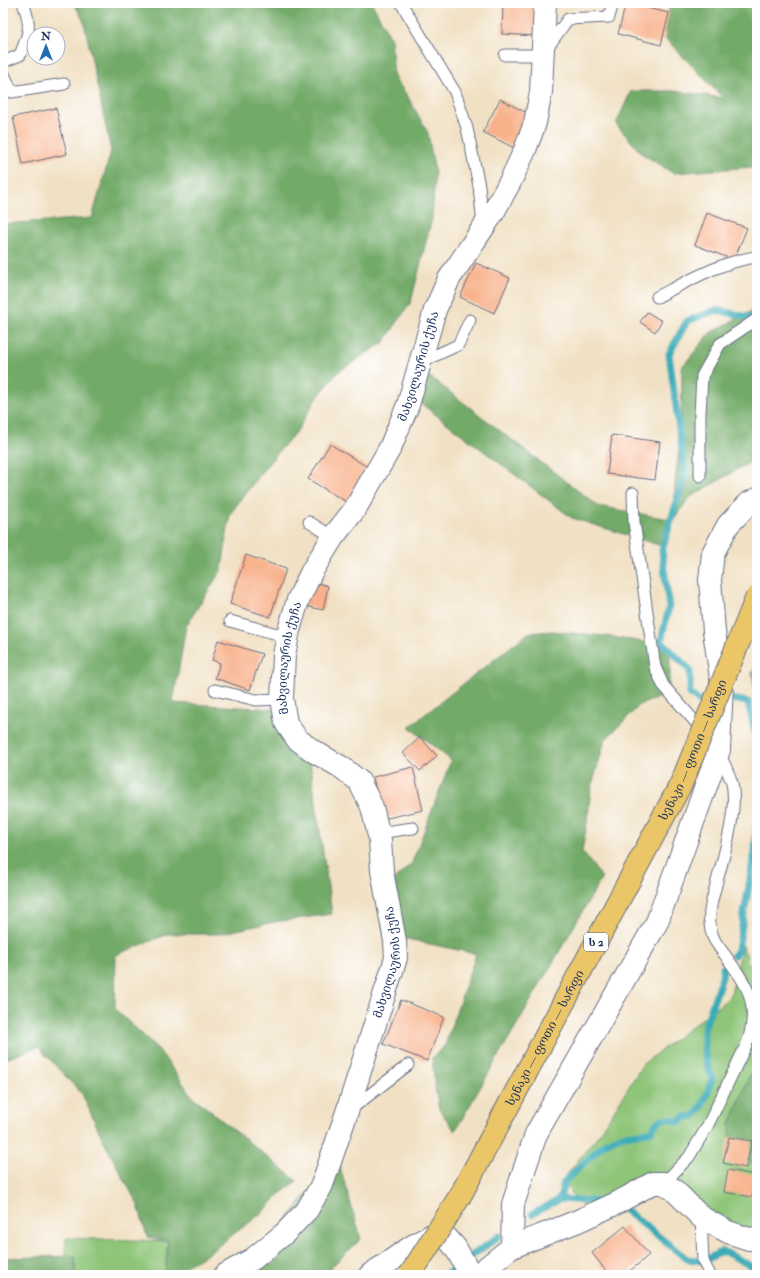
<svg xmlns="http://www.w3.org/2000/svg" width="760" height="1278" font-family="'IM FELL Double Pica','Noto Serif Georgian',serif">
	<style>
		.green { fill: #8ec578; stroke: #547a6b }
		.forest { fill: #72aa68; stroke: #466c63 }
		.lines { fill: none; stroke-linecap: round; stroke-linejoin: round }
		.stream { stroke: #3babb8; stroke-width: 7 }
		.building { fill: #f8b18a }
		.service-casing { stroke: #666d82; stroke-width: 13 }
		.minor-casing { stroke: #666d82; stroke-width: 24 }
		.tertiary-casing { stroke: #666d82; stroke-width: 24 }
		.service { stroke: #fff; stroke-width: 11 }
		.minor { stroke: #fff; stroke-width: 22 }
		.tertiary { stroke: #fff; stroke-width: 22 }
		.trunk-bridge-casing { stroke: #666d82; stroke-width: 24; stroke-linecap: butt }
		.trunk-bridge { stroke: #ebc669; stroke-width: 22 }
		.labels { text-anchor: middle; stroke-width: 3; stroke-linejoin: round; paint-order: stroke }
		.shield { fill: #fff; stroke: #5f6d8e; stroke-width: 1 }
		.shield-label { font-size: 11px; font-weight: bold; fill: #1b2f5e }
		.street-label { font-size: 12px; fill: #1b2f5e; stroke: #fff }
	</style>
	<rect width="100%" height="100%" fill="#fff"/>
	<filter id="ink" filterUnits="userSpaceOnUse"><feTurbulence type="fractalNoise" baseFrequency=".025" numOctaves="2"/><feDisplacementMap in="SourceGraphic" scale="8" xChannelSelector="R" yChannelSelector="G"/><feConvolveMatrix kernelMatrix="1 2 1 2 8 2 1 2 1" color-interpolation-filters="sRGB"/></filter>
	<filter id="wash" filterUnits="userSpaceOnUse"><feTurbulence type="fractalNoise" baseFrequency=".012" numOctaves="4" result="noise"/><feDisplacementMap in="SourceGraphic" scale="16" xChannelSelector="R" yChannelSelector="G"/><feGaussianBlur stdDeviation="0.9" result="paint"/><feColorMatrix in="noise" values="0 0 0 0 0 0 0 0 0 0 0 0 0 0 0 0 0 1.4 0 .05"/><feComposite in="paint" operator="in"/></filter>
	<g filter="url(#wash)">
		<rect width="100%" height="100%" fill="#f1e1c4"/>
		<g class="green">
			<polygon points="743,945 757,989 757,1058 730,1124 752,1164 757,1168 757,1229 739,1231 664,1183 588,1214 562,1181 602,1130 643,1064 730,997"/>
			<polygon points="66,1238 168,1241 165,1275 66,1275"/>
		</g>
		<g class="forest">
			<polygon points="74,3 372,3 391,39 394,77 408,97 428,133 435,173 432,218 411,302 384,342 338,372 316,399 299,428 264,469 230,514 222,569 186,626 173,703 273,709 283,739 309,755 332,914 274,922 219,934 168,934 116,955 115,1009 159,1050 192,1096 297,1181 281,1193 262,1213 206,1255 169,1275 165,1275 168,1241 147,1237 138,1205 104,1142 82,1094 38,1047 3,1060 3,224 92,218 111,151 84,22"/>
			<polygon points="670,3 757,3 757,186 752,167 673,173 641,153 616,124 631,91 675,91 723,98 665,38"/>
			<polygon points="757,309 757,458 689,498 674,520 662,546 572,518 411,396 421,370 598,506 674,520 675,482 681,434 682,367 710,333 741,316"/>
			<polygon points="552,631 605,636 670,646 670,675 668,694 640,705 605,740 591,789 587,823 582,851 602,878 455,1131 439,1109 435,1087 432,1058 445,1045 476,954 384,934 380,893 412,863 451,760 409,727 528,633"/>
			<polygon points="757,664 757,705 752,673"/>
			<polygon points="757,1058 757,1168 730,1145 730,1124"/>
			<polygon points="337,1157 361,1239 331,1267 327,1275 226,1275 264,1248"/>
			<polygon points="75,1256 76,1275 3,1275 3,1258"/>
		</g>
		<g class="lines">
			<g class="stream">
				<polyline points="732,699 748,702 757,741"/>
				<polyline points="707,700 699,701 690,694 690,670 661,641 669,607 662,550 685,474 669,354 687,321 716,310 757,319"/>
				<polyline points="734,955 738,950 755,849 757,821"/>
				<polyline points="560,1199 564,1182 605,1143 623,1135 643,1133 651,1131 656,1123 663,1119 671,1119 679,1122 685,1117 694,1116 700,1109 708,1092 712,1078 706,1062 704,1048 704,1029 722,977 723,968"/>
				<polyline points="619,1205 687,1259 703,1261 723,1251 757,1269"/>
				<polyline points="532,1214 560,1199 603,1202"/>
				<polyline points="445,1275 499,1236"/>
			</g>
		</g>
		<g id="blocks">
			<g class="building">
				<polygon points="626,3 648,3 647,8 669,13 661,45 618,34"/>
				<polygon points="503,5 537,6 536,36 502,34"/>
				<polygon points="500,99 533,116 516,149 483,132"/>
				<polygon points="56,108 67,154 23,164 13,117"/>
				<polygon points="707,213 747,228 734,260 695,245"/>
				<polygon points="476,263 510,278 494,313 460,297"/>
				<polygon points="647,312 662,321 655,332 640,322"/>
				<polygon points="612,435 660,442 655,480 607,474"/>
				<polygon points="330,444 369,468 348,503 308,479"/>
				<polygon points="246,555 286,569 270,617 230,604"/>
				<polygon points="311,581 328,586 323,610 305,606"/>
				<polygon points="218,640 262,654 250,690 215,678 220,663 212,660"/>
				<polygon points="420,737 437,756 420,771 403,753"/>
				<polygon points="413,767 423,810 383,819 373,777"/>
				<polygon points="401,1000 444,1017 427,1061 383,1044"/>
				<polygon points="729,1137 752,1141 746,1168 723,1163"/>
				<polygon points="728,1170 756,1175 752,1197 724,1192"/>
				<polygon points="625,1226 649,1255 625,1275 609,1275 592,1253"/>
			</g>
		</g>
	</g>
	<g filter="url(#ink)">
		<use href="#blocks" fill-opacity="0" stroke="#666d82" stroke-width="1"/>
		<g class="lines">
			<defs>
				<g id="service">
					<polyline points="401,3 455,92 467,128 479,186 483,225"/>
					<polyline points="505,55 542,55 568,19 609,17 613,3"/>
					<path d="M3,62L20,55C29,33 32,26 23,3"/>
					<polyline points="3,72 12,92 64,84"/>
					<path d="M657,297C688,281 722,261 757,257"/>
					<polyline points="421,362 458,345 470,320"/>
					<polyline points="700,476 700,414 702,376 720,344 757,319"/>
					<polyline points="633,493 634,522 655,667 663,685 704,732"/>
					<polyline points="309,522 333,537"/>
					<polyline points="230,621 288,637"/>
					<polyline points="215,690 256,700 282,699"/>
					<polyline points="378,833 413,828"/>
					<polyline points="351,1109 408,1065"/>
					<path d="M664,1183L689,1157L708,1125L748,1041C760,1002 747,985 725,955C716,943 711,938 710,923C708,910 714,894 717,881C724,855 738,810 732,783C729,773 723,762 719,752"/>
					<polyline points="701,1217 703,1261 710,1275"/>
				</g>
				<g id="minor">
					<polyline points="512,1247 513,1204 536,1134 657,922 719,750 722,685 714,631 710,580 713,553 728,525 749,503 757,499"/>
					<path id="s1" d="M225,1275L253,1259L285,1233L307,1210L322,1185L347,1112L396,958L395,941L382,871L380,840L372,807L359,781L341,767L313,751L297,739L286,723L282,699L284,655L289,630L298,600L312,571L333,537L355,509L390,448L408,405L435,310L449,279L493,213L510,182L525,150L535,123L541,92L545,3"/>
					<polyline points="370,1275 411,1247 432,1235 446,1237 455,1247 471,1275"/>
				</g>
				<polyline id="tertiary" points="477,1275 512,1247 578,1221 617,1203 653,1183 664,1183 674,1190 701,1217 728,1232 749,1239 757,1238"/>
			</defs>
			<use href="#service" class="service-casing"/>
			<use href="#minor" class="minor-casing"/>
			<use href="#tertiary" class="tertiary-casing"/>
			<use href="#service" class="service"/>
			<use href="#minor" class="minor"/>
			<use href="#tertiary" class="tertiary"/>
			<defs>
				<g id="trunk-bridge">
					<path id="s2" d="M410,1275L460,1196L681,784L757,597"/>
				</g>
			</defs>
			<use href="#trunk-bridge" class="trunk-bridge-casing"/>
			<use href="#trunk-bridge" class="trunk-bridge"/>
		</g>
	</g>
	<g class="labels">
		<rect class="shield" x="584" y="933" width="24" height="18" rx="3"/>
		<g class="shield-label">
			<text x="596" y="946">ს 2</text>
		</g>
		<g class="street-label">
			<text dy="4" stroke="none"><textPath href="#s1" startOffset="1040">მახვილაურის ქუჩა</textPath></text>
			<text dy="4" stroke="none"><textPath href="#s1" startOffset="716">მახვილაურის ქუჩა</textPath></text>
			<text dy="4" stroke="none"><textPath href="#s2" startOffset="597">სენაკი — ფოთი — სარფი</textPath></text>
			<text dy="4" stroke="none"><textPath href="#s1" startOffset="368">მახვილაურის ქუჩა</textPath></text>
			<text dy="4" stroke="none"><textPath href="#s2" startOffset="273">სენაკი — ფოთი — სარფი</textPath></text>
		</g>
	</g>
	<rect width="760" height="1278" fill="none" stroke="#fff" stroke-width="16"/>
	<g transform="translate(46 46)"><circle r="19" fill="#ffffff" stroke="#a4acbf"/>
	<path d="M0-3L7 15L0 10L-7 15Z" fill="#1f6fb2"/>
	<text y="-6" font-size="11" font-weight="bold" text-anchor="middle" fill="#1b2f5e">N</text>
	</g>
</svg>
